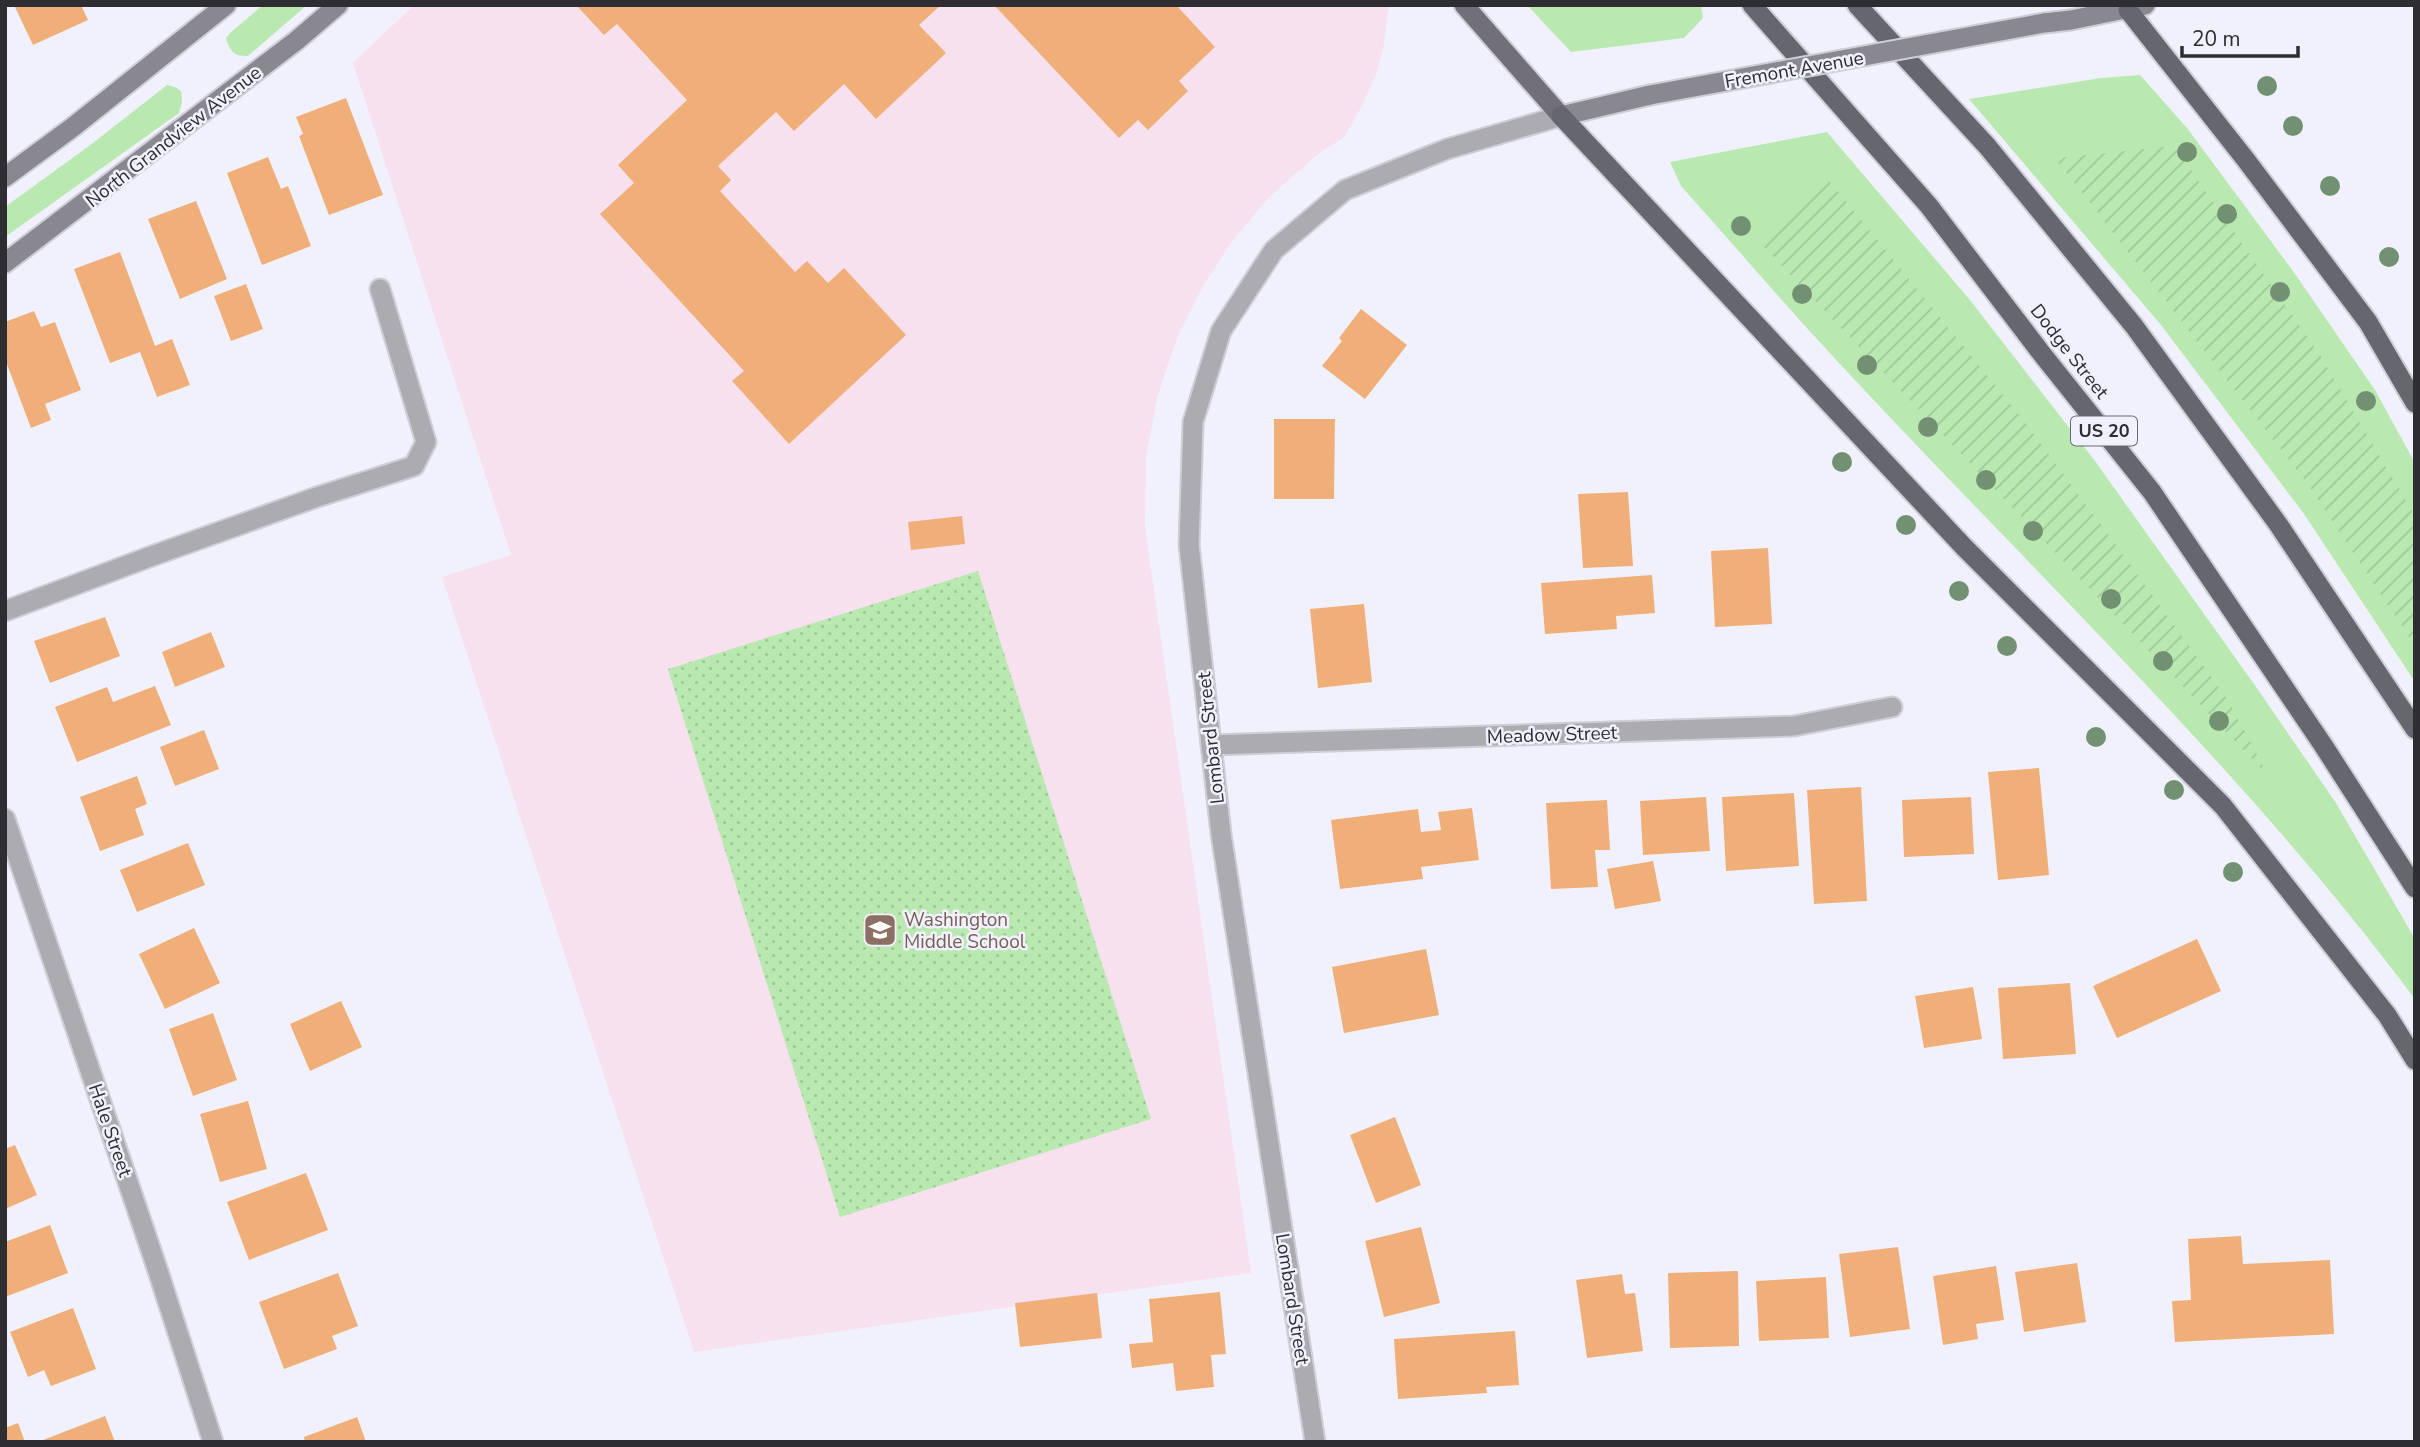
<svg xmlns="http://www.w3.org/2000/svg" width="2420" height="1447" font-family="'Nunito Sans',sans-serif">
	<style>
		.education { fill: #f8e1ee }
		.grass { fill: #b9e9b1 }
		.park { fill: url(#park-dots) }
		.garden { fill: url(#garden-furrows) }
		.building { fill: #f0ae78 }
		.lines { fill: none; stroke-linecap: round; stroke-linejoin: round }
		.service-casing { stroke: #ceced8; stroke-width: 23 }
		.minor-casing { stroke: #ceced8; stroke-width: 23 }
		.secondary-casing { stroke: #ceced8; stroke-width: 23 }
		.primary-casing { stroke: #ceced8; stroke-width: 23 }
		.trunk-casing { stroke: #ceced8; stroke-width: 23 }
		.service { stroke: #ababb0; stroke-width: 19 }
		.minor { stroke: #ababb0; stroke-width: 19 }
		.secondary { stroke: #898890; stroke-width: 19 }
		.primary { stroke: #717079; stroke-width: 19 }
		.trunk { stroke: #66666f; stroke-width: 19 }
		.secondary-bridge-casing { stroke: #ceced8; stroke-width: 23; stroke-linecap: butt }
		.secondary-bridge { stroke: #898890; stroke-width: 19 }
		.tree { fill: #729172 }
		.labels { text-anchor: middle; stroke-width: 5; stroke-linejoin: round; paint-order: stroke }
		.shield { fill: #f1f1fd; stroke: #68686f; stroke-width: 2 }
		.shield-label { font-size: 18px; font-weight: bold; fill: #2d2d32 }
		.street-label { font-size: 19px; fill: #2d2d32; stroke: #f1f1fd }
		.education-label { font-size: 19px; fill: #785e54; stroke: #f1f1fd; text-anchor: start }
	</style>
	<defs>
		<pattern id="park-dots" width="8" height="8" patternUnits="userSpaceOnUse" patternTransform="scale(1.75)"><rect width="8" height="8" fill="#b9e9b1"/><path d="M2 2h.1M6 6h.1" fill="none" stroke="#9fc899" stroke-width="1.8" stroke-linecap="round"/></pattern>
		<pattern id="garden-furrows" width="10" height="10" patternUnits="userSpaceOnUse" patternTransform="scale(1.75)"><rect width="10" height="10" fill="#b9e9b1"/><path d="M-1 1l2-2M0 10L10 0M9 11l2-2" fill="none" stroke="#9fc899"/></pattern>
	</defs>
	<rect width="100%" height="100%" fill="#f1f1fd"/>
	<polygon class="education" points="414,5 1389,5 1383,50 1376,74 1362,106 1344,137 1317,155 1269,197 1230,244 1202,288 1180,331 1167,367 1157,399 1146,458 1145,526 1251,1273 694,1352 442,577 511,555 353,63"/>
	<g class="grass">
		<path d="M263,5H307L248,56C234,56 230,52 226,38L231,32Z"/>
		<polygon points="1527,5 1701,5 1703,18 1684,38 1571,52"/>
		<polygon points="2140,75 2187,128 2293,271 2375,390 2415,463 2415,682 2304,514 2161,325 1969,99 2101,78"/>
		<polygon points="167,85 175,87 181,91 182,102 179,113 5,237 5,207 93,143"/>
		<path d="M1827,132L1970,300L2095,461L2254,684L2336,803L2415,939V999C2243,769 2033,572 1839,363C1785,305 1734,245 1681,186L1670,162Z"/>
	</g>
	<polygon class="park" points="978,571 1151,1119 840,1217 668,669"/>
	<g class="garden">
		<polygon points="2174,146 2320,355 2415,516 2415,646 2307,483 2055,158"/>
		<polygon points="1828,179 2028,426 2132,567 2228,700 2269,777 1764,247"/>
	</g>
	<g class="building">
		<polygon points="14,5 81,5 88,20 33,45"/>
		<polygon points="576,5 941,5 919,25 946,53 876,119 844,84 794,131 776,112 718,166 731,180 720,191 795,272 807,261 828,283 844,268 906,335 789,444 732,381 744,371 600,214 634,183 618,165 687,100 617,24 604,35"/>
		<polygon points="994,5 1176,5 1215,47 1179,81 1188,91 1148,130 1138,120 1119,138"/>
		<polygon points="346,98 383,195 329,215 299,136 303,134 296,117"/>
		<polygon points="268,157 281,189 288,186 311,246 262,265 227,173"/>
		<polygon points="196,201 227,279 180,299 148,219"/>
		<polygon points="120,252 155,346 172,339 190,385 157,397 140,352 110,363 74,269"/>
		<polygon points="246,284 263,329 231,341 214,296"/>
		<polygon points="1361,309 1407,345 1365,399 1322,366 1342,341 1339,338"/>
		<polygon points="34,311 41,327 55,322 81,390 45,404 51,420 31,428 5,359 5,322"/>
		<polygon points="1274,419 1335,419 1334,499 1274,499"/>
		<polygon points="1628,492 1633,566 1583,568 1578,494"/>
		<polygon points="962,516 965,544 911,550 908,522"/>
		<polygon points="1768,548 1772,624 1715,627 1711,551"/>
		<polygon points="1652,575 1655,613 1616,616 1617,629 1545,634 1541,583"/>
		<polygon points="1364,604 1372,682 1318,688 1310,609"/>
		<polygon points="105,617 120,656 50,683 34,641"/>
		<polygon points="211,632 225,667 175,687 162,652"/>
		<polygon points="155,686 171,725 77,762 55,707 107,687 113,702"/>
		<polygon points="204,730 219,769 175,786 160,747"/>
		<polygon points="2039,768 2049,875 1998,880 1988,772"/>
		<polygon points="137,776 147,804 135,809 144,835 100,851 80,797"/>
		<polygon points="1861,787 1867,901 1814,904 1807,790"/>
		<polygon points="1794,793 1799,866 1726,871 1722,797"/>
		<polygon points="1706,797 1710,851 1643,855 1640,801"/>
		<polygon points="1971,797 1974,854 1904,857 1902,800"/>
		<polygon points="1607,800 1610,850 1595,850 1598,887 1551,889 1546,803"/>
		<polygon points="1472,808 1479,860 1421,867 1423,879 1340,889 1331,820 1418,809 1421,832 1441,830 1438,812"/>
		<polygon points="188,843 205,885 137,912 120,870"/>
		<polygon points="1653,861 1661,901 1615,909 1607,869"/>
		<polygon points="194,928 220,983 165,1009 139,954"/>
		<polygon points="2197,939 2221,991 2117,1038 2093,986"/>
		<polygon points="1426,949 1439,1015 1344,1033 1332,967"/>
		<polygon points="2070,983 2076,1054 2003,1059 1998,988"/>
		<polygon points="1973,987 1982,1039 1924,1048 1915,996"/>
		<polygon points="341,1001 362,1047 310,1071 290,1024"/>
		<polygon points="213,1013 237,1080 193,1096 169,1029"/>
		<polygon points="248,1101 267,1169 220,1182 200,1114"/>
		<polygon points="1395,1117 1421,1185 1376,1203 1350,1135"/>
		<polygon points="15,1145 37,1195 5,1209 5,1149"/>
		<polygon points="306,1173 328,1230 249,1260 227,1202"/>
		<polygon points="50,1225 68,1273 5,1297 5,1242"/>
		<polygon points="1421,1227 1440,1303 1384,1317 1365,1241"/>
		<polygon points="2241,1236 2243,1264 2330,1260 2334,1334 2175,1342 2172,1301 2191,1300 2188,1239"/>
		<polygon points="1898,1247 1910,1329 1850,1337 1839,1254"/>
		<polygon points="2077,1263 2086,1322 2024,1332 2015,1272"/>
		<polygon points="1996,1266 2004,1320 1976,1324 1978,1339 1943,1345 1933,1276"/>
		<polygon points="1738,1271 1739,1346 1670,1348 1668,1273"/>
		<polygon points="338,1273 358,1326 332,1336 337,1349 284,1369 259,1302"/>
		<polygon points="1622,1274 1625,1294 1635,1293 1643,1351 1587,1358 1576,1280"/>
		<polygon points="1826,1277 1829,1338 1759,1341 1756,1281"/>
		<polygon points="1220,1292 1226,1354 1211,1355 1214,1387 1176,1391 1173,1363 1132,1368 1129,1344 1153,1342 1149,1299"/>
		<polygon points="1097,1293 1102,1338 1020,1347 1015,1303"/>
		<polygon points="73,1308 96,1369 51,1386 44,1370 28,1377 10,1332"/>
		<polygon points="1515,1331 1519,1385 1486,1387 1487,1393 1398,1399 1394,1339"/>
		<polygon points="105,1416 115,1442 38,1442"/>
		<polygon points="357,1417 366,1442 305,1442 304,1437"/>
		<polygon points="18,1423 25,1442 5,1442 5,1428"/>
	</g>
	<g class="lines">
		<defs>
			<polyline id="service" points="5,611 152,556 317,497 414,466 426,442 380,289"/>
			<g id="minor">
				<polyline points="1211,745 1794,726 1892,707"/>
				<polyline points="5,819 157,1268 213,1442"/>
				<polyline points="1315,1442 1221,834 1189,545 1193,422 1221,331 1274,250 1345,190 1447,149 1561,116"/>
			</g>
			<g id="secondary">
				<polyline points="2044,23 2071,20 2145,5"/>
				<polyline points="1561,116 1650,95"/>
				<polyline points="5,177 73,127 226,5"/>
				<polyline points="5,263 296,41 338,5"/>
			</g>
			<polyline id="primary" points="1464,5 1561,116"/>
			<g id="trunk">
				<polyline points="1752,5 1929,206 2042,354 2152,492 2323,745 2415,888"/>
				<polyline points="1857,5 1987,146 2134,326 2278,524 2415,729"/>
				<polyline points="2128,10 2246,160 2368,322 2415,403"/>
				<polyline points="1561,116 1963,546 2223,806 2387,1015 2415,1060"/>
			</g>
		</defs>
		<use href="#service" class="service-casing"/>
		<use href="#minor" class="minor-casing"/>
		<use href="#secondary" class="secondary-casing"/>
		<use href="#primary" class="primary-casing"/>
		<use href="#trunk" class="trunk-casing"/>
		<use href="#service" class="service"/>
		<use href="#minor" class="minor"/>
		<use href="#secondary" class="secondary"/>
		<use href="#primary" class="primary"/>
		<use href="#trunk" class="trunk"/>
		<defs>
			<polyline id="secondary-bridge" points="1650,95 2044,23"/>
		</defs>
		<use href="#secondary-bridge" class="secondary-bridge-casing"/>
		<use href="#secondary-bridge" class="secondary-bridge"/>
	</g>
	<g class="tree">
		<circle cx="2267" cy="86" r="10"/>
		<circle cx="2293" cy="126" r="10"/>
		<circle cx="2187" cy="152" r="10"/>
		<circle cx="2330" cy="186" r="10"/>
		<circle cx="2227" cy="214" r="10"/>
		<circle cx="1741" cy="226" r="10"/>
		<circle cx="2389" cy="257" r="10"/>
		<circle cx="2280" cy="292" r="10"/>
		<circle cx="1802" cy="294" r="10"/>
		<circle cx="1867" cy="365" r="10"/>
		<circle cx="2366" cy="401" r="10"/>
		<circle cx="1928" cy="427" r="10"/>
		<circle cx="1842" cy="462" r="10"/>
		<circle cx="1986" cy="480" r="10"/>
		<circle cx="1906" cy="525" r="10"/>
		<circle cx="2033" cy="531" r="10"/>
		<circle cx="1959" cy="591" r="10"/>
		<circle cx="2111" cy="599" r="10"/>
		<circle cx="2007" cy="646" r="10"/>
		<circle cx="2163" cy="661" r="10"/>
		<circle cx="2219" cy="721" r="10"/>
		<circle cx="2096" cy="737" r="10"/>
		<circle cx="2174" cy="790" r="10"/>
		<circle cx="2233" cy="872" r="10"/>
	</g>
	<defs>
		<symbol id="school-square" viewBox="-11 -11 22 22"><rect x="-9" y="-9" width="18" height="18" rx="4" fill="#8d6e63" stroke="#f1f1fd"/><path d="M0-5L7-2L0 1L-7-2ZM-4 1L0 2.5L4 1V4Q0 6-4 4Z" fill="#fff"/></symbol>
	</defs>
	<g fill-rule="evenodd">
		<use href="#school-square" x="861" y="911" width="38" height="38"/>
	</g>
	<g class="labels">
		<rect class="shield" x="2071" y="416.5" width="66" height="29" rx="5"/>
		<g class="shield-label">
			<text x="2104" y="437">US 20</text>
		</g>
		<g class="street-label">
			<text transform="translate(1794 69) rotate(-10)" y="7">Fremont Avenue</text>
			<text transform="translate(173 136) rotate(-38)" y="7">North Grandview Avenue</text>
			<text transform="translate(2070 351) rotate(52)" y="7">Dodge Street</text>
			<text transform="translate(1552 734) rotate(-2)" y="7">Meadow Street</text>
			<text transform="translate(1210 738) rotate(-96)" y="7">Lombard Street</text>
			<text transform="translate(111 1130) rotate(71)" y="7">Hale Street</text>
			<text transform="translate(1293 1299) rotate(81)" y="7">Lombard Street</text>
		</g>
		<g class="education-label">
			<text x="904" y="926">Washington<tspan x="904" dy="22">Middle School</tspan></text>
		</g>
	</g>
	<rect width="2420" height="1447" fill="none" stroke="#2d2d32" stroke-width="14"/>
	<path d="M2182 46v10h116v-10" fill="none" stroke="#2d2d32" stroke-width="3.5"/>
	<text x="2192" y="46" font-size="21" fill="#2d2d32" stroke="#f1f1fd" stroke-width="5" paint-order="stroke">20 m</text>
</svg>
